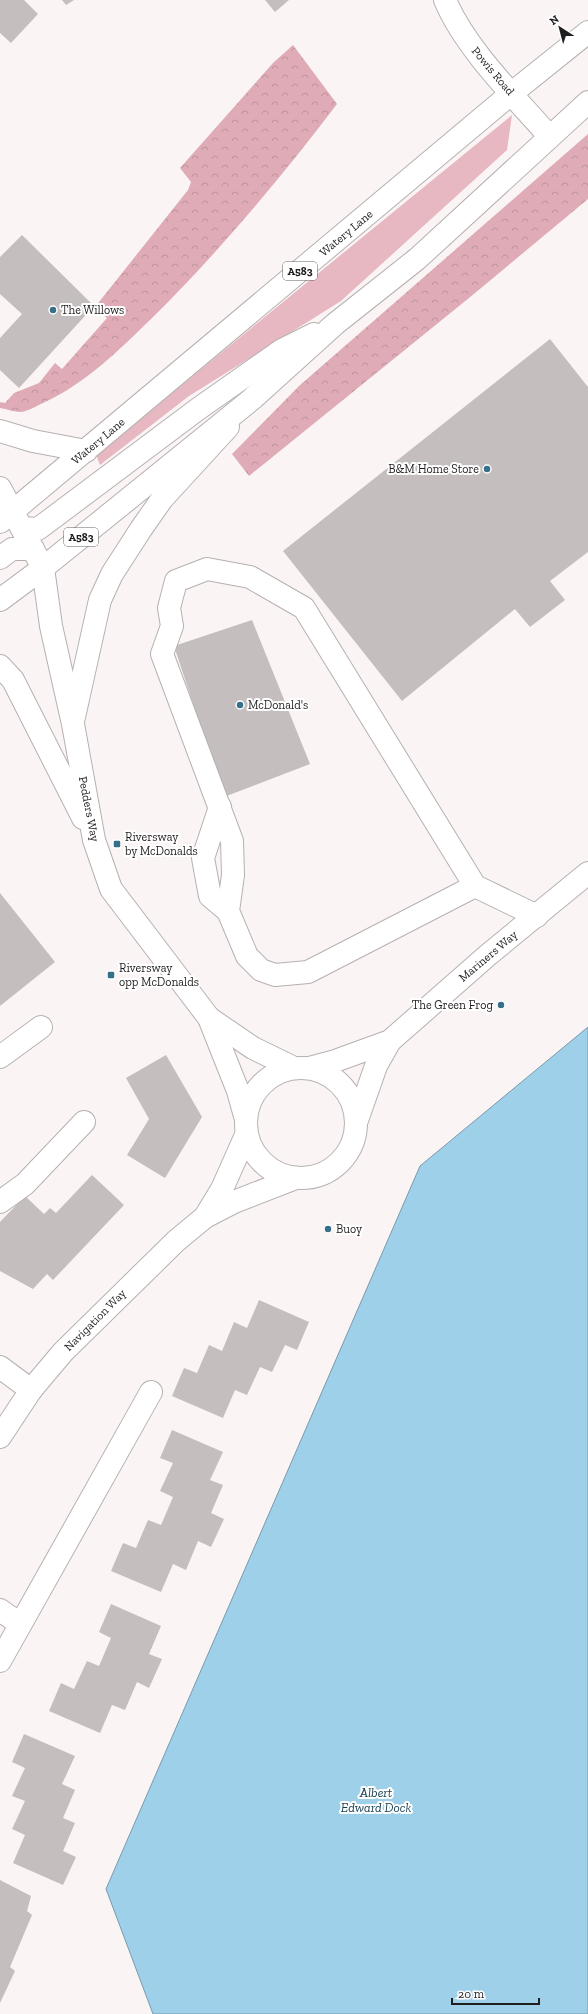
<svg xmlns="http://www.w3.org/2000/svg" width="588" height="2014" font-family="'Zilla Slab',serif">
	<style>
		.green { fill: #e7b8c2 }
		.forest { fill: url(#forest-crowns) }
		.water { fill: #9ed0e9; stroke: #789bac }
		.building { fill: #c4bebf }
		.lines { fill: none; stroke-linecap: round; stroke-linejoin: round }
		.minor-casing { stroke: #b6b0b1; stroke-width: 24 }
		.highway-casing { stroke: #b6b0b1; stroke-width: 24 }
		.minor { stroke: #fff; stroke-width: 22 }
		.highway { stroke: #fff; stroke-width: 22 }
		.poi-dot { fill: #366f89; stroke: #fff; stroke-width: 1.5 }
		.labels { text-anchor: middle; stroke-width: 4; stroke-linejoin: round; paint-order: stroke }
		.shield { fill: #fff; stroke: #646262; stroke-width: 1 }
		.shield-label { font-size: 11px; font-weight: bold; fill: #211e1f }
		.street-label { font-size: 12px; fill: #211e1f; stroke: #fff }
		.poi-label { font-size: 12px; fill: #211e1f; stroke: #fff; text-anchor: start }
		.water-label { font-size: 13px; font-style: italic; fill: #123d4f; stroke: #fff }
	</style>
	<defs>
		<pattern id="forest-crowns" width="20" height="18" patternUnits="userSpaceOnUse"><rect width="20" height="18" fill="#dfabb7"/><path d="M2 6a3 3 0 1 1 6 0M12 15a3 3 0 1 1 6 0" fill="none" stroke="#bf939d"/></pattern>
	</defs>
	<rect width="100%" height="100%" fill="#fbf4f5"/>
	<polygon class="green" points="512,115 507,150 341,301 189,396 100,465 96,455"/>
	<g class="forest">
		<path d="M293,45L337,104C280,179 218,253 151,319C118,351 85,384 43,403C36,406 29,411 21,412C15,412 6,409 0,408V402L5,403L14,393L39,383L55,363L62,369L107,318L95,307L188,190L191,182L180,168L273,63Z"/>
		<polygon points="588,134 588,199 469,298 249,476 232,454 299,386"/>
	</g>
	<polygon class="water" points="588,1027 588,2014 153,2014 106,1889 420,1166"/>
	<g class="building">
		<polygon points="0,0 24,0 38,14 11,43 0,33"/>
		<polygon points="62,0 74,0 66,5"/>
		<polygon points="265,0 289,0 275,12"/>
		<polygon points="22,235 94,306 19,388 0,370 0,338 22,314 0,294 0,257"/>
		<polygon points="550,339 588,387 588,552 550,581 565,600 530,627 515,609 402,701 283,551"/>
		<polygon points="252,620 310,764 224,797 174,646"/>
		<polygon points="0,893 55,962 0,1006"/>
		<polygon points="166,1055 202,1117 165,1178 127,1155 149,1119 126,1078"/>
		<polygon points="92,1175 124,1205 53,1280 47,1274 33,1289 0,1271 0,1222 25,1196 44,1214 50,1208 56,1213"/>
		<polygon points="259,1300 309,1322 297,1350 285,1345 272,1372 260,1367 247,1395 235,1390 223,1418 172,1396 184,1368 197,1373 209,1345 222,1351 234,1322 247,1328"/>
		<polygon points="172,1430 223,1452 210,1480 223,1485 211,1513 224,1519 211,1547 198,1541 186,1570 173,1564 161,1592 111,1571 123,1543 136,1548 148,1520 161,1525 173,1497 160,1491 173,1463 160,1458"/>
		<polygon points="111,1604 161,1626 149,1654 162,1659 149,1688 137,1682 125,1710 112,1705 100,1733 49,1711 61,1683 74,1689 87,1661 99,1666 111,1638 99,1632"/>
		<polygon points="24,1734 75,1756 62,1784 75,1790 63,1818 75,1823 63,1851 76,1857 63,1885 13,1863 25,1835 12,1829 25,1801 12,1796 25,1768 12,1762"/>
		<polygon points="0,1880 31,1896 27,1911 32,1915 10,1967 15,1971 0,2003"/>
	</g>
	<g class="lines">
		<defs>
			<g id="minor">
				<path d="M445,0C465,48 515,97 549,136"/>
				<polyline points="0,431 33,441 86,451"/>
				<polyline points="0,488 43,568 51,626 73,724 94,840 111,889 209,1018 238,1091 245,1116"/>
				<polyline points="0,666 13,680 83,818"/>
				<polyline points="74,717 100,600 112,574 141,529 162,499 228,427"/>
				<polyline points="220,807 203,858 210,896 228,911"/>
				<polyline points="475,886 304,608 250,577 207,569 176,581 169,608 172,626 162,654 232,841 233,875 228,911 247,956 261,970 275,975 308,972 475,886 537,916"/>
				<polyline points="209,1018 253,1048 294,1068"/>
				<polyline points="0,1057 41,1027"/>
				<circle cx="301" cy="1123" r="55"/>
				<polyline points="309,1068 335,1061 390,1041 488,955 588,873"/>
				<polyline points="357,1120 376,1066 390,1041"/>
				<polyline points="0,1202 25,1184 84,1122"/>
				<polyline points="205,1217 222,1189 246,1135"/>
				<polyline points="0,1367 31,1390"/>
				<polyline points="0,1437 31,1390 63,1352 176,1241 205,1217 234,1202 293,1179"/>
				<polyline points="0,1610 20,1624"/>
				<polyline points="0,1661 151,1392"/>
			</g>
			<g id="highway">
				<polyline points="0,522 512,93 588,32"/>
				<polyline points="22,528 38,529 198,409 282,350 314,334"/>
				<polyline points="0,558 12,549 33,549"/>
				<polyline points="0,600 43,568 252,399 335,324 417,259 588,102"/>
			</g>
		</defs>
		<use href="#minor" class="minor-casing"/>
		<use href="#highway" class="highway-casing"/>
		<use href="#minor" class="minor"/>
		<use href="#highway" class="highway"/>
	</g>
	<g class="poi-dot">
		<circle cx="53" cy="310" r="4"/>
		<circle cx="487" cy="469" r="4"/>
		<circle cx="240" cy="705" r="4"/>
		<rect x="113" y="840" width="8" height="8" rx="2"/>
		<rect x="107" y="971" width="8" height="8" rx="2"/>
		<circle cx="501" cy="1005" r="4"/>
		<circle cx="328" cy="1229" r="4"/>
	</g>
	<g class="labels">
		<g class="shield">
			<rect x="283" y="262" width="34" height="18" rx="3"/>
			<rect x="64" y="528" width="34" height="18" rx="3"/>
		</g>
		<g class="shield-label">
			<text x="300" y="275">A583</text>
			<text x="81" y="541">A583</text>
		</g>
		<g class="street-label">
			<text transform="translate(493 71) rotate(50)" y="4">Powis Road</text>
			<text transform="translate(346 233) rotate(-40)" y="4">Watery Lane</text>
			<text transform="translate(98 441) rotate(-40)" y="4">Watery Lane</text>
			<text transform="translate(89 809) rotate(79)" y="4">Pedders Way</text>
			<text transform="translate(488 956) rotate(-40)" y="4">Mariners Way</text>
			<text transform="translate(95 1320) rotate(-45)" y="4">Navigation Way</text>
		</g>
		<g class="poi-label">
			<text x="61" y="314">The Willows</text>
			<text x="479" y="473" text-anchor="end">B&amp;M Home Store</text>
			<text x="248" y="709">McDonald's</text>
			<text x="125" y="841">Riversway<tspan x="125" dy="14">by McDonalds</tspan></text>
			<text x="119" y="972">Riversway<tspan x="119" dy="14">opp McDonalds</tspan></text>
			<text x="493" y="1009" text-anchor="end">The Green Frog</text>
			<text x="336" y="1233">Buoy</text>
		</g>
		<g class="water-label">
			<text x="376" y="1797">Albert<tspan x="376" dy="15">Edward Dock</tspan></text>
		</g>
	</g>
	<g transform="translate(560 28) rotate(324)" stroke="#ffffff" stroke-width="3" paint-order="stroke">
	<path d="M0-3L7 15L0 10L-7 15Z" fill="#211e1f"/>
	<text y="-6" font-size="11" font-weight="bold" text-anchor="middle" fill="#211e1f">N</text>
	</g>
	<path d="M452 1998v6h87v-6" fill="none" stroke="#211e1f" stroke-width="2"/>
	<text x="458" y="1998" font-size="12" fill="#211e1f" stroke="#ffffff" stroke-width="3" paint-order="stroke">20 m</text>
</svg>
